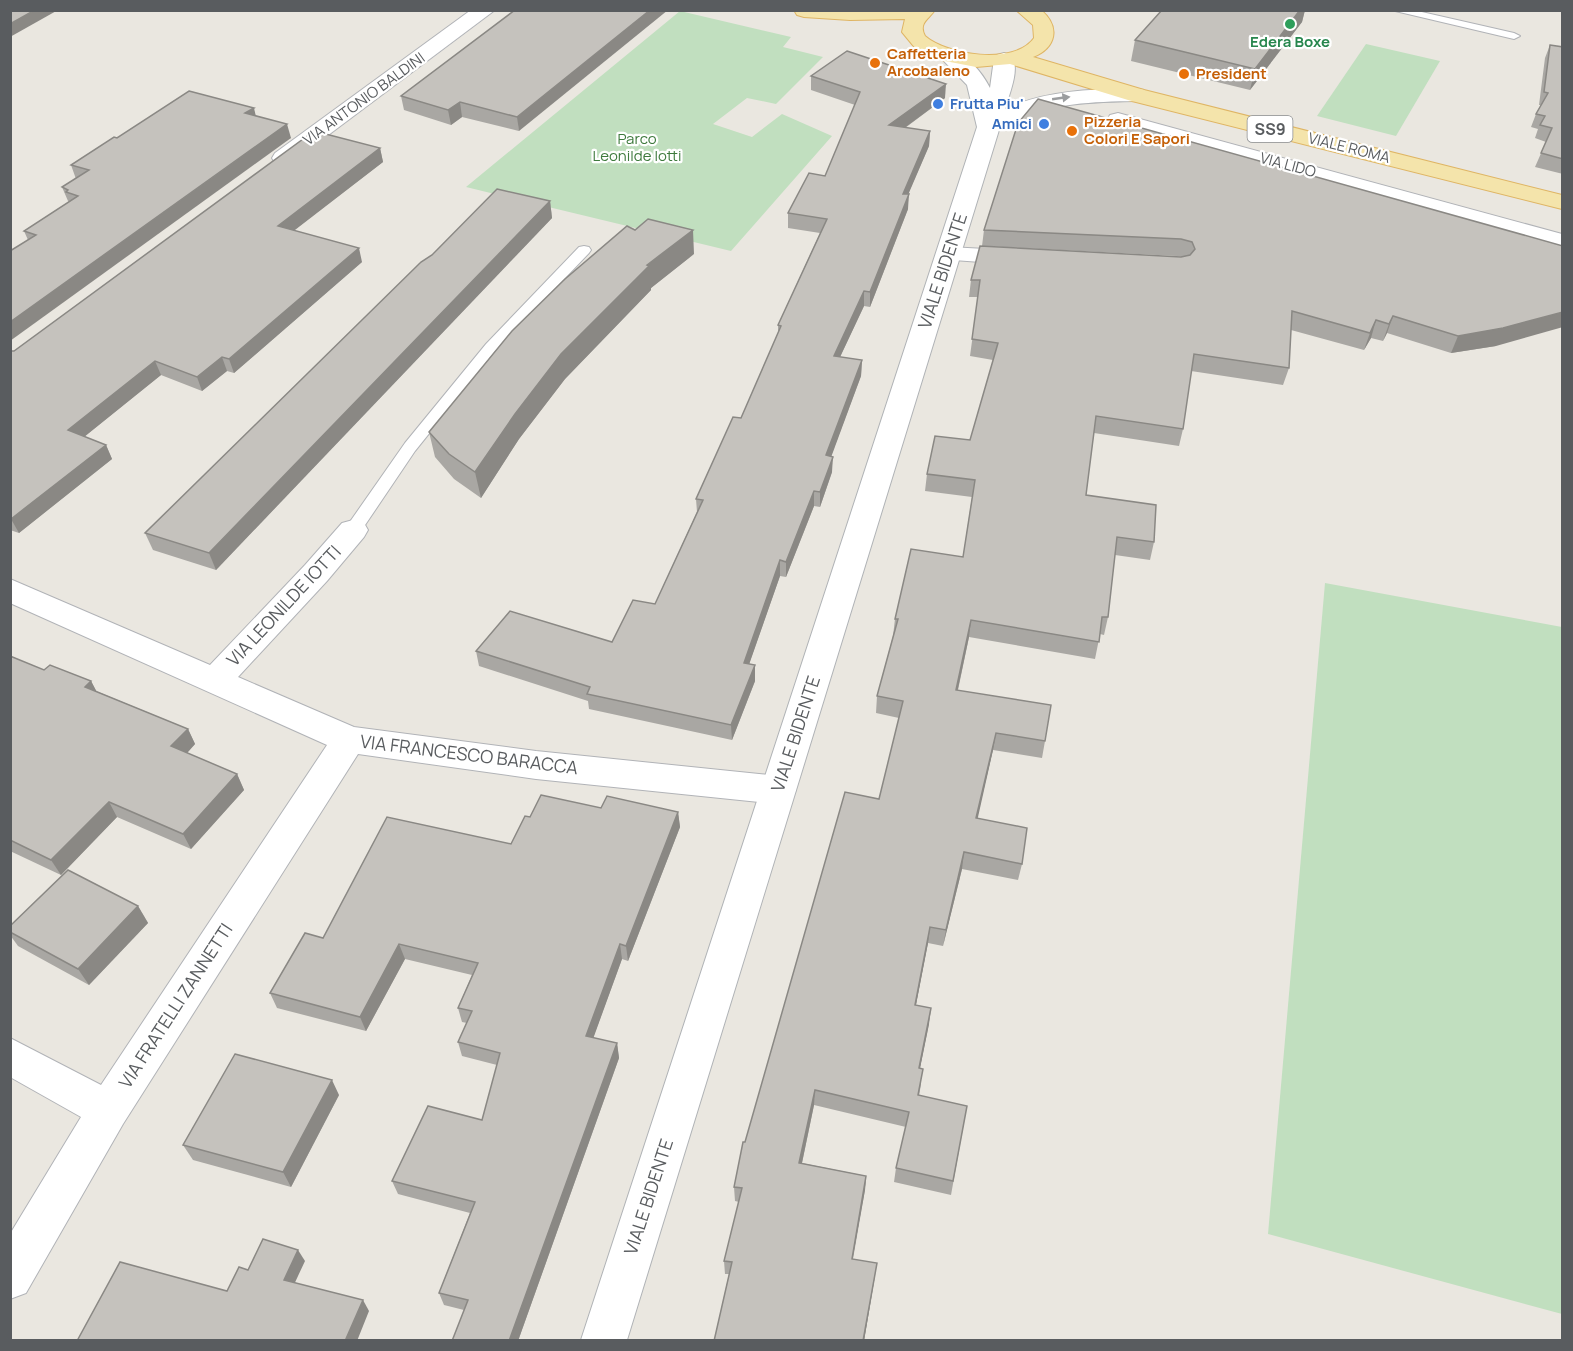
<svg xmlns="http://www.w3.org/2000/svg" width="1573" height="1351" font-family="Manrope,sans-serif">
	<style>
		.green { fill: #c1dfbf }
		.lines { fill: none; stroke-linecap: round; stroke-linejoin: round }
		.lane-casing { stroke: #b1b3b7; stroke-width: 2 }
		.street-casing { stroke: #b1b3b7; stroke-width: 2 }
		.secondary-casing { stroke: #b0b3b6; stroke-width: 2 }
		.primary-casing { stroke: #dfb564; stroke-width: 2 }
		.lane { fill: #fff; fill-rule: evenodd }
		.street { fill: #fff; fill-rule: evenodd }
		.secondary { fill: #fff; fill-rule: evenodd }
		.primary { fill: #f4e4ab; fill-rule: evenodd }
		.wall { fill: #a9a7a3 }
		.shaded-wall { fill: #8a8884 }
		.building { fill: #c5c2bd; stroke: #8a8884; stroke-width: 1.5 }
		.oneway { fill: #9b9d9f }
		.leisure-dot { fill: #2e9e5b; stroke: #fff; stroke-width: 2 }
		.food-dot { fill: #e8710a; stroke: #fff; stroke-width: 2 }
		.shop-dot { fill: #3f7fe0; stroke: #fff; stroke-width: 2 }
		.labels { text-anchor: middle; stroke-width: 4.5; stroke-linejoin: round; paint-order: stroke }
		.far-leisure-label { font-size: 15px; font-weight: bold; fill: #27864d; stroke: #fff }
		.far-food-label { font-size: 15px; font-weight: bold; fill: #c56008; stroke: #fff; text-anchor: start }
		.far-street-label { font-size: 15px; fill: #595c5f; stroke: #fff }
		.far-shop-label { font-size: 15px; font-weight: bold; fill: #366cbe; stroke: #fff; text-anchor: start }
		.far-park-label { font-size: 15px; fill: #3e7a3d; stroke: #fff }
		.shield { fill: #fff; stroke: #8b8d8f; stroke-width: 1.5 }
		.shield-label { font-size: 16px; font-weight: bold; fill: #595c5f }
		.street-label { font-size: 18px; fill: #595c5f; stroke: #fff }
	</style>
	<rect width="100%" height="100%" fill="#eae7e0"/>
	<g class="green">
		<polygon points="680,11 791,37 783,47 823,57 776,104 747,98 713,124 752,137 782,114 832,136 731,251 466,187"/>
		<polygon points="1366,44 1440,61 1396,136 1317,116"/>
		<polygon points="1325,583 1562,627 1562,1314 1268,1234"/>
	</g>
	<g class="lines">
		<defs>
			<g id="lane">
				<polygon points="1391,10 1413,10 1514,33 1520,36 1514,39"/>
				<polygon points="584,246 589,247 591,250 589,253 496,350 415,451 359,534 347,534 345,530 347,526 405,443 486,344 579,247"/>
			</g>
			<g id="street">
				<polygon points="471,10 495,10 291,163 283,165 275,163 272,158 275,153"/>
				<polygon points="1118,113 1562,234 1562,248 1110,125 1107,120 1110,115"/>
				<polygon points="949,247 1023,251 1032,253 1035,258 1032,263 1023,265 940,259 937,254 940,249"/>
				<polygon points="353,520 364,523 368,530 364,537 327,581 238,677 354,727 536,751 778,776 790,780 796,790 790,800 778,804 536,779 358,754 123,1124 26,1293 10,1299 10,1234 81,1117 10,1077 10,1038 101,1085 327,745 10,603 10,579 210,665 305,565 342,523"/>
			</g>
			<path id="secondary" d="M949,50C967,54 982,72 990,88L994,59L997,55L1004,53L1011,55C1021,68 1009,94 1005,109C1047,90 1091,89 1136,89L1144,90L1147,95L1144,100L1136,101C1084,102 1044,103 999,130L627,1340H581L977,127L967,85L939,56L942,52Z"/>
			<path id="primary" d="M794,10H935C929,19 918,23 925,36C947,55 1014,66 1034,38L1033,25L1016,10H1041C1061,27 1056,48 1033,57L1144,90L1562,195V209L1128,100L1010,64L976,67L945,61L916,49L902,32L905,19L850,20L804,17L797,15Z"/>
		</defs>
		<use href="#lane" class="lane-casing"/>
		<use href="#street" class="street-casing"/>
		<use href="#secondary" class="secondary-casing"/>
		<use href="#primary" class="primary-casing"/>
		<use href="#lane" class="lane"/>
		<use href="#street" class="street"/>
		<use href="#secondary" class="secondary"/>
		<use href="#primary" class="primary"/>
	</g>
	<g class="wall">
		<polygon points="515,10 519,131 462,117 451,125 404,110 401,96"/>
		<polygon points="1162,10 1305,10 1302,22 1250,90 1131,61 1135,40"/>
		<polygon points="1563,44 1563,174 1535,167 1546,142 1535,138 1538,129 1531,127 1536,114 1541,105 1539,105 1545,58 1550,45 1561,47"/>
		<polygon points="811,76 945,98 905,128 930,131 929,146 908,194 908,209 870,307 864,306 840,357 862,360 861,376 831,456 832,472 820,507 814,506 786,577 780,576 749,664 755,665 755,681 732,740 589,709 588,701 479,666 476,651 612,642 655,604 697,512 696,499 741,418 778,334 778,325 820,233 788,228 788,213 825,176 855,105 811,90"/>
		<polygon points="256,116 291,138 28,240 24,231 69,202 68,201 62,187 76,179 71,165 117,138"/>
		<polygon points="1018,123 1496,346 1451,353 1387,333 1383,341 1371,338 1364,350 1291,330 1289,368 1283,385 1191,371 1183,429 1179,446 1094,433 1086,495 1154,542 1150,560 1115,555 1108,617 1104,635 1100,634 1095,659 969,637 958,690 1045,741 1042,758 993,750 977,818 1022,864 1018,880 962,869 943,946 928,943 916,1005 929,1024 920,1068 921,1084 919,1096 967,1106 951,1195 894,1182 896,1168 906,1127 814,1105 802,1163 866,1176 865,1190 853,1259 875,1276 864,1341 714,1341 729,1274 725,1274 724,1261 739,1202 735,1201 734,1187 745,1142 879,799 899,718 876,713 877,696 893,636 895,619 963,557 972,497 925,491 927,474 970,440 993,360 970,356 978,297 969,297 971,280 1182,257 1177,256 982,246 984,230"/>
		<polygon points="380,148 383,162 294,230 362,262 234,373 227,371 202,391 161,375 84,437 106,445 112,459 19,533 10,530 10,351 14,351"/>
		<polygon points="550,201 552,218 216,570 153,550 145,533"/>
		<polygon points="694,254 651,288 651,290 565,379 519,439 481,498 454,479 435,457 429,432"/>
		<polygon points="10,656 44,670 91,681 96,691 188,729 195,744 187,753 237,774 244,790 191,849 117,817 61,875 10,851"/>
		<polygon points="601,808 678,812 680,827 628,961 622,959 593,1038 617,1043 619,1058 518,1341 452,1341 464,1310 444,1305 439,1293 470,1213 398,1194 392,1181 482,1120 497,1065 462,1056 458,1042 467,1023 462,1022 458,1008 472,975 405,959 366,1031 277,1008 270,993 323,938 511,844 530,817"/>
		<polygon points="138,906 148,923 89,985 18,946 10,935 10,926"/>
		<polygon points="339,1095 291,1187 193,1160 183,1145"/>
	</g>
	<g class="shaded-wall">
		<polygon points="35,10 58,10 10,37 10,24"/>
		<polygon points="650,10 668,10 519,131 517,117"/>
		<polygon points="1300,10 1305,10 1302,22 1250,90 1255,69"/>
		<polygon points="946,84 945,98 888,140 889,125"/>
		<polygon points="460,102 462,117 451,125 448,110"/>
		<polygon points="254,108 257,121 245,113"/>
		<polygon points="287,124 291,138 10,341 10,322"/>
		<polygon points="930,131 929,146 902,209 903,194"/>
		<polygon points="380,148 383,162 282,240 278,226"/>
		<polygon points="909,194 908,209 870,307 870,292"/>
		<polygon points="550,201 552,218 216,570 209,553"/>
		<polygon points="693,230 694,254 651,288 651,290 565,379 519,439 481,498 475,472 515,414 561,354 647,265"/>
		<polygon points="359,248 362,262 234,373 229,359"/>
		<polygon points="864,291 864,306 833,372 834,356"/>
		<polygon points="1563,312 1563,327 1496,346 1451,353 1458,336"/>
		<polygon points="1393,316 1387,333 1383,341 1389,324"/>
		<polygon points="1376,320 1371,338 1364,350 1370,333"/>
		<polygon points="222,357 227,371 202,391 197,377"/>
		<polygon points="862,360 861,376 826,471 826,455"/>
		<polygon points="155,361 161,375 74,445 68,430"/>
		<polygon points="106,445 112,459 19,533 11,519"/>
		<polygon points="833,457 832,472 820,507 820,492"/>
		<polygon points="814,491 814,506 786,577 786,562"/>
		<polygon points="780,560 780,576 744,679 744,663"/>
		<polygon points="971,620 969,637 954,707 956,690"/>
		<polygon points="755,665 755,681 732,740 731,725"/>
		<polygon points="91,681 99,696 85,687"/>
		<polygon points="188,729 195,744 179,762 171,746"/>
		<polygon points="996,733 993,750 974,835 976,818"/>
		<polygon points="237,774 244,790 191,849 183,834"/>
		<polygon points="109,802 117,817 61,875 51,860"/>
		<polygon points="678,812 680,827 628,961 626,946"/>
		<polygon points="964,852 962,869 943,946 946,930"/>
		<polygon points="138,906 148,923 89,985 78,969"/>
		<polygon points="930,927 928,943 913,1020 915,1005"/>
		<polygon points="399,944 405,959 366,1031 360,1017"/>
		<polygon points="620,944 622,959 589,1050 586,1036"/>
		<polygon points="931,1008 929,1024 917,1083 919,1068"/>
		<polygon points="617,1043 619,1058 518,1341 509,1341"/>
		<polygon points="332,1080 339,1095 291,1187 283,1172"/>
		<polygon points="815,1090 814,1105 799,1177 799,1163"/>
		<polygon points="866,1176 865,1190 850,1272 852,1259"/>
		<polygon points="298,1250 305,1261 291,1291 284,1280"/>
		<polygon points="877,1263 864,1341 863,1341"/>
		<polygon points="363,1300 369,1311 357,1341 345,1341"/>
	</g>
	<g class="building">
		<polygon points="10,10 35,10 10,24"/>
		<polygon points="515,10 650,10 517,117 460,102 448,110 401,96"/>
		<polygon points="1162,10 1300,10 1255,69 1135,40"/>
		<polygon points="1550,45 1563,47 1563,159 1541,153 1552,128 1540,125 1545,116 1536,114 1548,93 1544,92"/>
		<polygon points="847,51 946,84 889,125 930,131 903,194 909,194 870,292 864,291 834,356 862,360 826,455 833,457 820,492 814,491 786,562 780,560 744,663 755,665 731,725 587,694 590,687 476,651 510,611 612,642 633,600 655,604 703,500 696,499 733,417 741,418 781,326 778,325 827,219 788,213 809,173 825,176 860,92 811,76"/>
		<polygon points="189,91 254,108 245,113 287,124 10,322 10,251 36,235 24,231 78,196 66,192 68,190 62,187 89,170 71,165 114,137 117,138"/>
		<polygon points="1038,99 1563,246 1563,312 1503,328 1458,336 1393,316 1389,324 1376,320 1370,333 1292,311 1289,368 1194,354 1183,429 1096,416 1086,495 1156,505 1154,542 1117,537 1108,617 1102,617 1099,642 971,620 956,690 1051,705 1045,741 996,733 976,818 1027,828 1022,864 964,852 946,930 930,927 915,1005 931,1008 919,1068 923,1069 918,1095 967,1106 953,1181 896,1168 909,1112 815,1090 799,1163 866,1176 852,1259 877,1263 863,1341 714,1341 732,1262 724,1261 742,1188 734,1187 743,1142 745,1142 845,792 879,799 903,701 877,696 898,619 895,619 911,549 963,557 975,480 927,474 935,436 970,440 998,343 972,339 980,280 971,280 980,246 1181,257 1190,255 1195,249 1192,242 1181,239 984,230 1018,123"/>
		<polygon points="314,131 380,148 278,226 359,248 229,359 222,357 197,377 155,361 68,430 106,445 11,519 10,519 10,351 14,351"/>
		<polygon points="497,189 550,201 209,553 145,533 421,262 432,255"/>
		<polygon points="648,219 693,230 647,265 649,266 561,354 515,414 475,472 449,454 429,432 512,331 565,279 627,226 635,230"/>
		<polygon points="10,656 44,670 50,665 91,681 85,687 188,729 171,746 237,774 183,834 109,802 51,860 10,840"/>
		<polygon points="541,795 601,808 607,796 678,812 626,946 620,944 586,1036 617,1043 509,1341 452,1341 468,1300 439,1293 475,1202 392,1181 428,1106 482,1120 500,1053 458,1042 472,1011 458,1008 478,963 399,944 360,1017 270,993 305,933 323,938 387,817 511,844 525,816 530,817"/>
		<polygon points="68,870 138,906 78,969 10,932 10,926"/>
		<polygon points="235,1054 332,1080 283,1172 183,1145"/>
		<polygon points="263,1239 298,1250 284,1280 363,1300 345,1341 77,1341 120,1262 227,1291 239,1267 248,1270"/>
	</g>
	<defs><path id="oneway-solid" d="M-6-.8H1V-3.2L6.5 0L1 3.2V.8H-6Z" transform="scale(1.5)"/></defs>
	<use class="oneway" href="#oneway-solid" transform="translate(1061 98) rotate(-8)"/>
	<circle class="leisure-dot" cx="1290" cy="24" r="6"/>
	<g class="food-dot">
		<circle cx="875" cy="63" r="6"/>
		<circle cx="1184" cy="74" r="6"/>
		<circle cx="1072" cy="131" r="6"/>
	</g>
	<g class="shop-dot">
		<circle cx="938" cy="104" r="6"/>
		<circle cx="1044" cy="124" r="6"/>
	</g>
	<g class="labels">
		<g class="far-leisure-label">
			<text x="1290" y="47">Edera Boxe</text>
		</g>
		<g class="far-food-label">
			<text x="887" y="59">Caffetteria<tspan x="887" dy="17">Arcobaleno</tspan></text>
			<text x="1196" y="79">President</text>
			<text x="1084" y="127">Pizzeria<tspan x="1084" dy="17">Colori E Sapori</tspan></text>
		</g>
		<g class="far-street-label">
			<text transform="translate(364 99) rotate(-36)" y="5">VIA ANTONIO BALDINI</text>
			<text transform="translate(1349 148) rotate(14)" y="5">VIALE ROMA</text>
			<text transform="translate(1288 165) rotate(15)" y="5">VIA LIDO</text>
		</g>
		<g class="far-shop-label">
			<text x="950" y="109">Frutta Piu'</text>
			<text x="1032" y="129" text-anchor="end">Amici</text>
		</g>
		<g class="far-park-label">
			<text x="637" y="144">Parco<tspan x="637" dy="17">Leonilde Iotti</tspan></text>
		</g>
		<rect class="shield" x="1247.5" y="116" width="45" height="26" rx="4.5"/>
		<g class="shield-label">
			<text x="1270" y="135">SS9</text>
		</g>
		<g class="street-label">
			<text transform="translate(943 271) rotate(-72)" y="6">VIALE BIDENTE</text>
			<text transform="translate(284 606) rotate(-47)" y="6">VIA LEONILDE IOTTI</text>
			<text transform="translate(796 734) rotate(-72)" y="6">VIALE BIDENTE</text>
			<text transform="translate(469 755) rotate(7)" y="6">VIA FRANCESCO BARACCA</text>
			<text transform="translate(176 1006) rotate(-57)" y="6">VIA FRATELLI ZANNETTI</text>
			<text transform="translate(649 1197) rotate(-72)" y="6">VIALE BIDENTE</text>
		</g>
	</g>
	<rect width="1573" height="1351" fill="none" stroke="#595c5f" stroke-width="24"/>
</svg>
